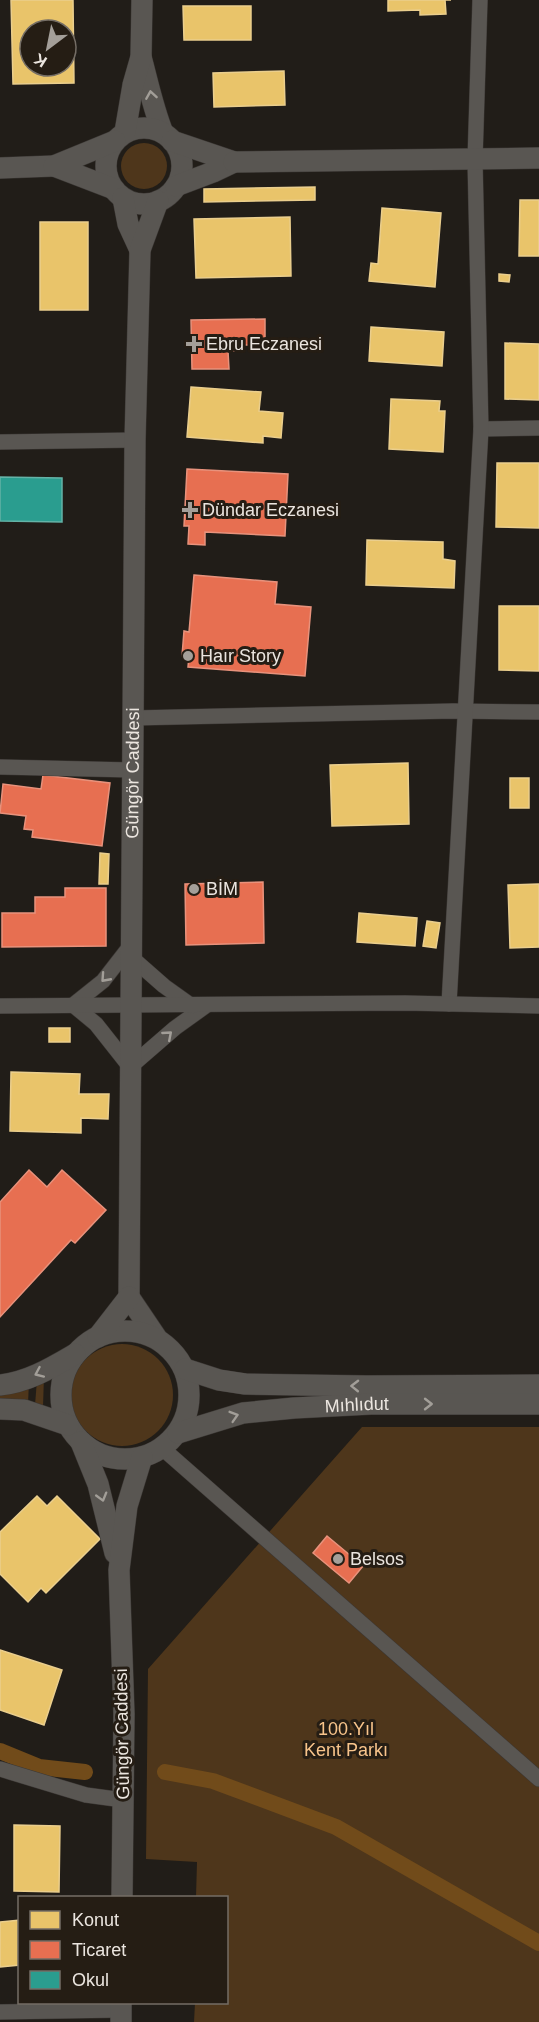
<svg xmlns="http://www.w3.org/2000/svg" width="539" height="2022" font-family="Arial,sans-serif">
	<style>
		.green { fill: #4e361b }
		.homes { fill: #e9c46a; stroke: #eace8d; stroke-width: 1.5; fill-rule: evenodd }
		.shops { fill: #e76f51; stroke: #e8927c; stroke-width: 1.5 }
		.schools { fill: #2a9d8f; stroke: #64b3a7; stroke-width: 1.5 }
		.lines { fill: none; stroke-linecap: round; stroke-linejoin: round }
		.canal { stroke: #714b1a; stroke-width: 16 }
		.street-casing { stroke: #3b3734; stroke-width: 16 }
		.secondary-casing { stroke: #3b3734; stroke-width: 22 }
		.street { stroke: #595652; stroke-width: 15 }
		.secondary { stroke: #595652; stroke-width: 21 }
		.oneway { stroke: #a29e98 }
		.poi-dot { fill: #a49f99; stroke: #251d14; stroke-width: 2 }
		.labels { text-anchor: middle; stroke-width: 6; stroke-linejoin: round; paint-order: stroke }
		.poi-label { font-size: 18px; fill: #ebe5df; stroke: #251d14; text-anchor: start }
		.street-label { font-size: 18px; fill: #ebe5df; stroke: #251d14 }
		.park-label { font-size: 18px; fill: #f8c48b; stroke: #251d14 }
	</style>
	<rect width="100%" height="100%" fill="#211d18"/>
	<g class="green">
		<circle cx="144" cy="166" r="23"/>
		<circle cx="122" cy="1395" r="51"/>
		<polygon points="44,1376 43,1407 35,1405 37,1380"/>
		<polygon points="29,1382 28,1404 0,1404 0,1390"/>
		<polygon points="362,1427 539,1427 539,2022 194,2022 195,2003 226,2002 226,1898 196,1897 197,1862 146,1859 148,1669"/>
	</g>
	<g class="homes">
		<path d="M11,0H73L74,83L13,84ZM30,30H66V66H30Z"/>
		<polygon points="388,0 451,0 445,0 446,14 420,15 420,10 388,11"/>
		<polygon points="183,6 251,6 251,40 184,40"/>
		<polygon points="284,71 285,105 214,107 213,73"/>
		<polygon points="315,187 315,200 204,202 204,189"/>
		<polygon points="520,200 539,200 539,256 519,256"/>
		<polygon points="382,208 441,213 435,287 369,281 371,263 378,264"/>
		<polygon points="290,217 291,276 196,278 194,219"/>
		<rect x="40" y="222" width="48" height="88"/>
		<polygon points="499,274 510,275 509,282 499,281"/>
		<polygon points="371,327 444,332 442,366 369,361"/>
		<polygon points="505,343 539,344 539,400 505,399"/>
		<polygon points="191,387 261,392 259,411 283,413 281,438 263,436 263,443 187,437"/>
		<polygon points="391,399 440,401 439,411 445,411 443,452 389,449"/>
		<polygon points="497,463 539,463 539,528 496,527"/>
		<polygon points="367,540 443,542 443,559 455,561 454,588 366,585"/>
		<polygon points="499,606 539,606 539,671 499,670"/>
		<polygon points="408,763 409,824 332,826 330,765"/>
		<rect x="510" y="778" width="19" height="30"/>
		<polygon points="100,853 109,854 108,884 99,884"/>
		<polygon points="539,884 539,947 510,948 508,885"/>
		<polygon points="359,913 417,918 415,946 357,942"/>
		<polygon points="427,921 440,923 436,948 423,946"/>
		<rect x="49" y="1028" width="21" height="14"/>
		<polygon points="11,1072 80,1074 79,1094 109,1094 108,1119 81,1118 81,1133 10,1131"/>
		<polygon points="37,1496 47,1506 57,1496 100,1539 46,1593 41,1588 28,1602 0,1574 0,1532"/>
		<polygon points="0,1650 62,1670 44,1725 0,1710"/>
		<polygon points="14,1825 60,1826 59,1892 14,1891"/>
		<polygon points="20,1920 20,1965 0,1967 0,1922"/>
	</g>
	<g class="shops">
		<polygon points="265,319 265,345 238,345 238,351 228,351 229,369 192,369 191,320"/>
		<polygon points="187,469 288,474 285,536 205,532 205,545 188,544 189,526 184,526"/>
		<polygon points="194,575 277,582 275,604 311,607 305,676 188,667 189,656 182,656 184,631 189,632"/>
		<polygon points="43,775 110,783 102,846 32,837 33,830 24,829 26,816 0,813 3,784 41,789"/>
		<polygon points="263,882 264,943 186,945 185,884"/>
		<polygon points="65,888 106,888 106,946 2,947 2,913 35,913 35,897 65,897"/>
		<polygon points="29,1170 47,1187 62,1170 106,1210 75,1243 71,1240 0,1317 0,1202"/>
		<polygon points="327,1536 363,1566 349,1583 313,1553"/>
	</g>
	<polygon class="schools" points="0,477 62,478 62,522 0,521"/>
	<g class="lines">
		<g class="canal">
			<polyline points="0,1751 39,1767 85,1772"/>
			<polyline points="165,1772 213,1781 336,1827 539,1943"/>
		</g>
		<defs>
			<g id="street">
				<polyline points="481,429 539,428"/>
				<polyline points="0,442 135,440"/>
				<polyline points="133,718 453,711 539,712"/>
				<polyline points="0,767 132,770"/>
				<polyline points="131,945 103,981 73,1005 96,1024 130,1067 175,1028 207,1005"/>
				<polyline points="131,957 164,986 192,1006"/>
				<polyline points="449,1004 481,429 475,160 480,0"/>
				<polyline points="0,1006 405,1003 539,1006"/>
				<polyline points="162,1448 539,1779"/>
				<polyline points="0,1769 86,1795 123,1800"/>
				<polyline points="0,2012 121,2010"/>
			</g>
			<g id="secondary">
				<path d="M141,57C148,83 153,108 163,133"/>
				<circle cx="144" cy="166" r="38"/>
				<polyline points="125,132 133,85 141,57 142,0"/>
				<polyline points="172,141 234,162 213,172 176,186"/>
				<polyline points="234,162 539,158"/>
				<polyline points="0,168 54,166"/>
				<polyline points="114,189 54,166 115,141"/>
				<polyline points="123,198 128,224 140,250"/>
				<path id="s1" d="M129,1297L135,440L140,250L158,201"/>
				<polyline points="129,1297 156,1337"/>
				<circle cx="125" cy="1395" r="64"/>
				<polyline points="98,1337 129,1297"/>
				<polyline points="185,1369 219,1380 245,1384 367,1386 539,1385"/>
				<path d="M0,1385C28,1382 51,1368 75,1354"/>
				<polyline points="0,1409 24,1410 68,1425"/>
				<path id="s2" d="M178,1433L243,1413L294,1408L371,1404H539"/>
				<polyline points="81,1442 98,1484 115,1553"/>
				<polyline points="122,1898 124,1714 119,1570 127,1506 142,1457"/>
				<polyline points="121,2022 121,2002"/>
			</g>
		</defs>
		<use href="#street" class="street-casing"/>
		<use href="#secondary" class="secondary-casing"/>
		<use href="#street" class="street"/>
		<use href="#secondary" class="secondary"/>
	</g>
	<defs><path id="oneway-chevron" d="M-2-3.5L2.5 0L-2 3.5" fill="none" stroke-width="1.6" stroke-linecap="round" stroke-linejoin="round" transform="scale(1.5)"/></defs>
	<g class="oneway">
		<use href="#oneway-chevron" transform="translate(151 95) rotate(-99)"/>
		<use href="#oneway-chevron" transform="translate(105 978) rotate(132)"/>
		<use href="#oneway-chevron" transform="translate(168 1035) rotate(-41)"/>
		<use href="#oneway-chevron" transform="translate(39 1373) rotate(156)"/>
		<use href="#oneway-chevron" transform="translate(355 1386) rotate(-179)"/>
		<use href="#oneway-chevron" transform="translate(428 1404)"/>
		<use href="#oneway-chevron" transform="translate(234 1416) rotate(-17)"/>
		<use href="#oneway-chevron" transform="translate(102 1497) rotate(74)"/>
	</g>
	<g class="poi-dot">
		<path d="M191 335h6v6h6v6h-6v6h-6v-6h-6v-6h6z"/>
		<path d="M187 501h6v6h6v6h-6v6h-6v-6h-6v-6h6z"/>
		<circle cx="188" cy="656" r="6"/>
		<circle cx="194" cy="889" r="6"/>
		<circle cx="338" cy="1559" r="6"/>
	</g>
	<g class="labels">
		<g class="poi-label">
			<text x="206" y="350">Ebru Eczanesi</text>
			<text x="202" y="516">Dündar Eczanesi</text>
			<text x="200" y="662">Haır Story</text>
			<text x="206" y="895">BİM</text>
			<text x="350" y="1565">Belsos</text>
		</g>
		<g class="street-label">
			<text dy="6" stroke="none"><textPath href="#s1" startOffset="524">Güngör Caddesi</textPath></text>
			<text dy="6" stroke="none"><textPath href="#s2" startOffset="182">Mıhlıdut</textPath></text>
			<text transform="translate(122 1734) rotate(-91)" y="6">Güngör Caddesi</text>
		</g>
		<g class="park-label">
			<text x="346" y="1735">100.Yıl<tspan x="346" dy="21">Kent Parkı</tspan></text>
		</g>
	</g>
	<rect x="18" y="1896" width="210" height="108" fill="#251d14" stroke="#746d65" stroke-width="1.5"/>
	<rect x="30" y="1911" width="30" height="18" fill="#e9c46a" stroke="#746d65" stroke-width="1.5"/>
	<text x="72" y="1926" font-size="18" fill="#ebe5df">Konut</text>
	<rect x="30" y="1941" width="30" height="18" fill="#e76f51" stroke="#746d65" stroke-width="1.5"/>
	<text x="72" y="1956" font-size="18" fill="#ebe5df">Ticaret</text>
	<rect x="30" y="1971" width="30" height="18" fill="#2a9d8f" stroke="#746d65" stroke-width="1.5"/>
	<text x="72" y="1986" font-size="18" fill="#ebe5df">Okul</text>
	<g transform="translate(48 48) rotate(212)"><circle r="28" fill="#251d14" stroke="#746d65" stroke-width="1.5"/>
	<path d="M0-4.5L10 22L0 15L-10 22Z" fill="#a49f99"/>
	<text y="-9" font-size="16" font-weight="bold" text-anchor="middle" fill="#ebe5df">K</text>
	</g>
</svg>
